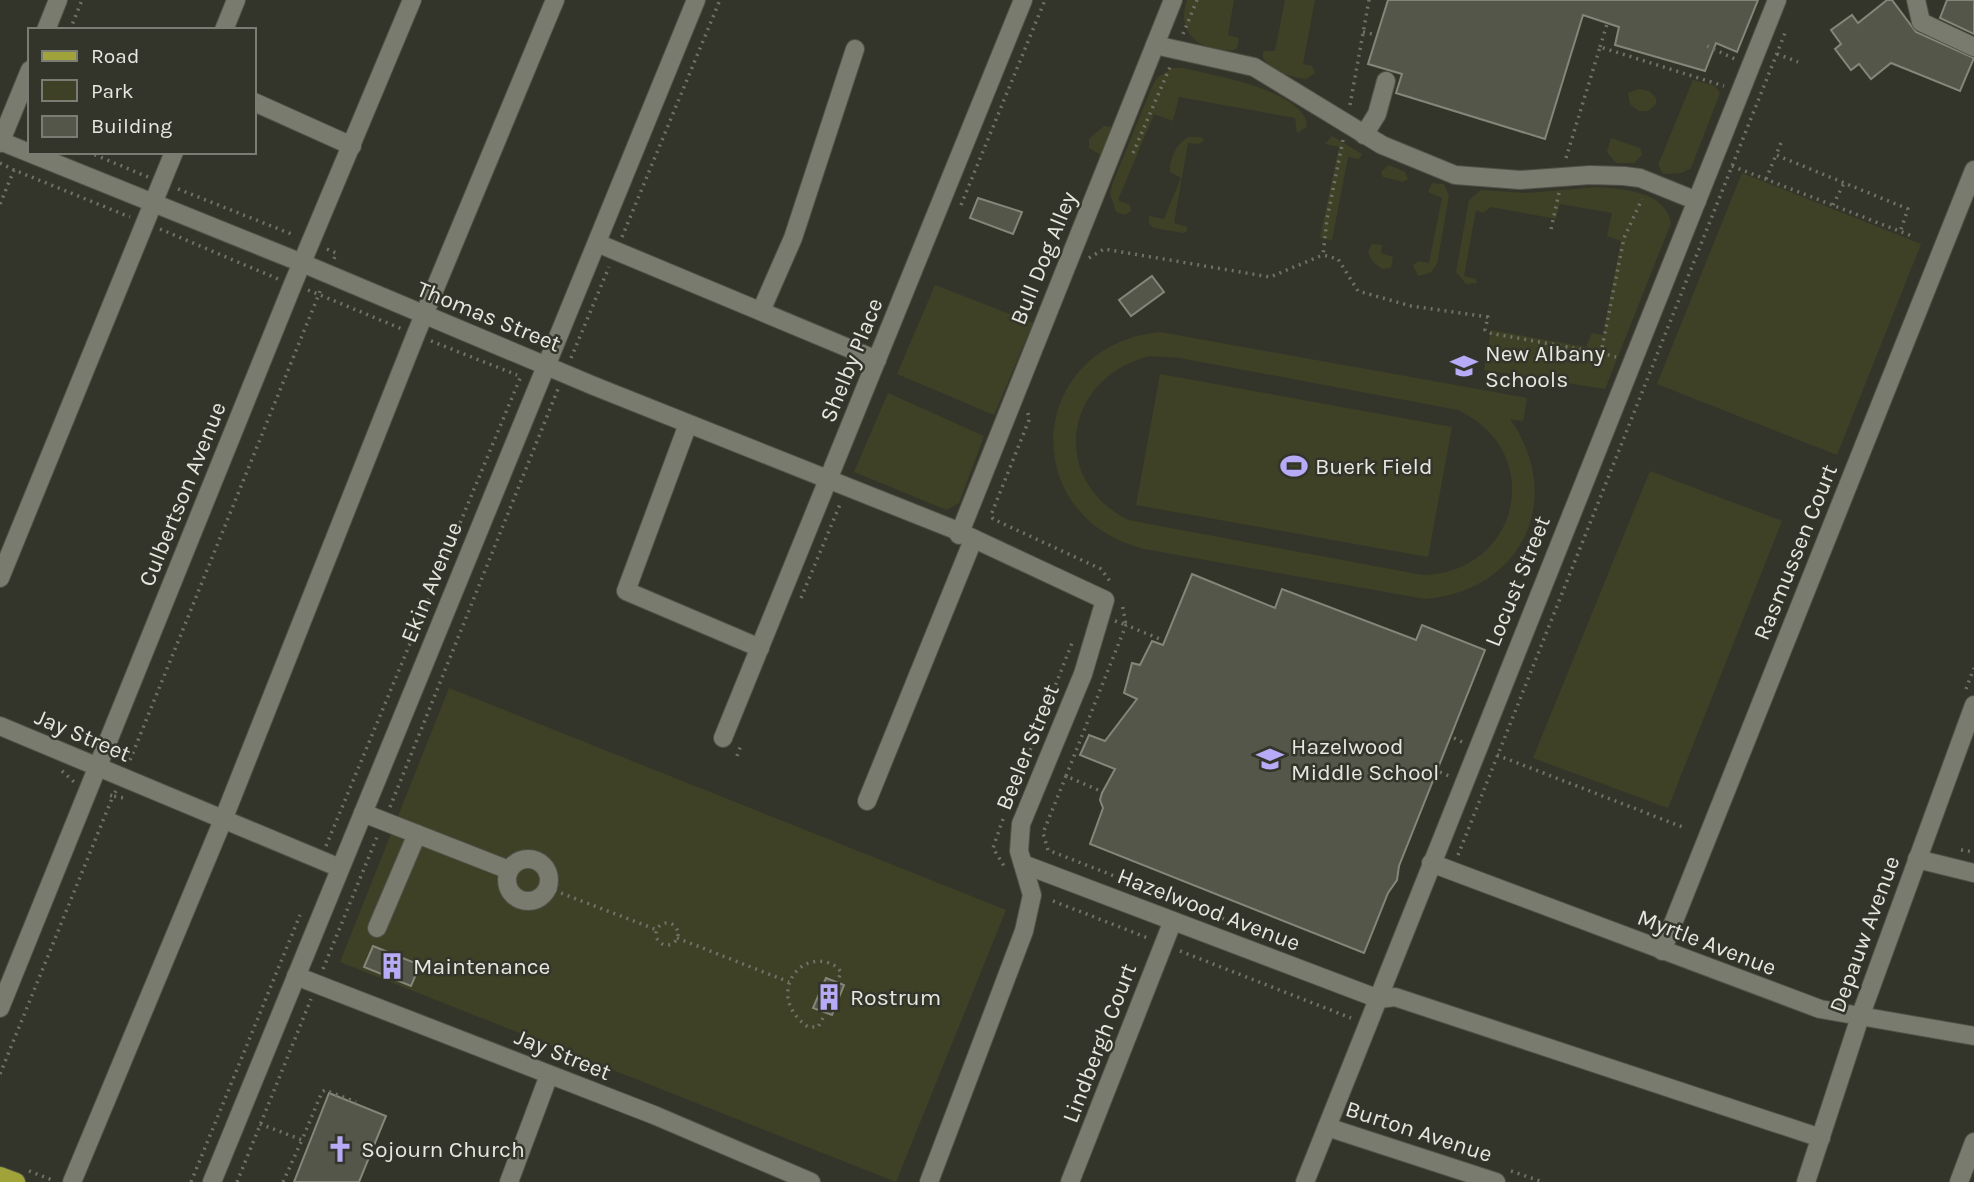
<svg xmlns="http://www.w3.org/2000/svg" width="1974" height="1182" font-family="Karla,sans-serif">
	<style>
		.green { fill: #3f4126; fill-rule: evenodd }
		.building { fill: #55564a; stroke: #858679; stroke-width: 2 }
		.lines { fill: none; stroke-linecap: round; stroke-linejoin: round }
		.minor-casing { stroke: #515148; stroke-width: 20 }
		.major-casing { stroke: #515148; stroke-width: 20 }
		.path { stroke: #707167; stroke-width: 3.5; stroke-dasharray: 2 5; stroke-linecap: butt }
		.minor { stroke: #7a7b6f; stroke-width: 18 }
		.major { stroke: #a0a23a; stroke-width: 18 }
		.labels { text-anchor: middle; stroke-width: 5; stroke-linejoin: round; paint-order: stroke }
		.street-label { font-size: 23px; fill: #e6e7e0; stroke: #34352a }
		.poi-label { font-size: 23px; fill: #e6e7e0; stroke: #34352a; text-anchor: start }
	</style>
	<rect width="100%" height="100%" fill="#34352a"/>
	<g class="green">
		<path d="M1187,0H1234L1228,35L1239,38L1237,48C1230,52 1224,51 1216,49C1190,44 1178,25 1187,0Z"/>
		<path d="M1285,0H1315L1303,64L1312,66L1315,73L1306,79C1291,78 1272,70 1263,58V51H1275Z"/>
		<path d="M1173,68H1182C1209,74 1308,91 1307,127L1297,133L1295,118L1179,97L1173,121L1154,114L1118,200L1130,205L1131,211L1125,215L1116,212L1110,193L1114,180L1152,87L1157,78Z"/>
		<polygon points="1693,80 1715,86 1720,93 1691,168 1682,173 1663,174 1658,165"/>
		<polygon points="1639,89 1649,91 1656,98 1656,104 1648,111 1638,111 1630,104 1628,93"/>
		<polygon points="1104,126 1112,127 1101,155 1089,148 1089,139"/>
		<polygon points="1332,136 1362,154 1359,159 1348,157 1332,240 1320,238 1339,147 1325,144"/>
		<path d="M1189,137H1201L1204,140L1199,144L1188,143L1174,223L1187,227V231L1183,233L1154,228L1149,224V216L1164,219L1181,178L1170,172C1169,160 1177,142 1189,137Z"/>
		<polygon points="1611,138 1640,148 1642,155 1634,163 1616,163 1607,152"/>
		<polygon points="1389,165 1405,172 1408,179 1403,182 1383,177 1381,172"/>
		<polygon points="1742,173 1921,244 1837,455 1657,384"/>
		<polygon points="1432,183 1444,184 1449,196 1437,264 1430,273 1418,276 1413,265 1419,261 1429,263 1442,198 1428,192"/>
		<path d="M1598,187C1625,190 1664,190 1671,223L1605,389L1484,370L1491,330L1586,347L1592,333L1603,335L1621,241L1607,236L1612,213L1560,204L1556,219L1491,207L1483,213L1476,210L1464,276L1476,279L1477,283L1466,284L1456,272L1469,200L1481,190L1527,193Z"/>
		<polygon points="1372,244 1382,245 1381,253 1393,257 1391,268 1382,269 1373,262 1368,252"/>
		<polygon points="935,285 1033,323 994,415 897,374"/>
		<path d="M1160,332L1527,398L1523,421L1510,419C1566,499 1522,591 1425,599L1144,549C1014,516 1028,345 1160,332ZM1150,356L1180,358L1458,410C1548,452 1519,574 1422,575L1128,520C1048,479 1064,377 1150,356Z"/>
		<polygon points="1160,374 1452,427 1428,557 1136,505"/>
		<polygon points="888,393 984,436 959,503 947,510 854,472"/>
		<polygon points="1650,471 1782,521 1668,808 1533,758"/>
		<polygon points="449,688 1006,910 896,1182 340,962"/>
	</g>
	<g class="building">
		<polygon points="1388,0 1758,0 1737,52 1716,43 1705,71 1615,45 1619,27 1583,15 1545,139 1396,93 1402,74 1368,64"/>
		<polygon points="1887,0 1892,0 1916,32 1974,58 1960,91 1891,63 1871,79 1859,64 1851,70 1835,49 1841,44 1831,30 1852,15 1858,23"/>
		<polygon points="1947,0 1974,0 1974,34 1940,18"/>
		<polygon points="978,198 1022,212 1013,234 970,218"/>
		<polygon points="1152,276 1164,292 1131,316 1119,300"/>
		<polygon points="1192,574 1275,608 1282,589 1416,640 1422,625 1485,650 1399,866 1397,880 1388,893 1364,953 1090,844 1103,808 1100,800 1102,793 1115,769 1080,755 1089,735 1105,741 1137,699 1124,693 1132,663 1140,665 1152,641 1163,645"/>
		<polygon points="373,946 420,965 411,986 364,967"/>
		<polygon points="826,978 844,985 832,1015 813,1008"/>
		<polygon points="329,1093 386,1116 359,1182 294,1182"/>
	</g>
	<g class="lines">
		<defs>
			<g id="minor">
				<polyline points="1916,0 1921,22 1974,47"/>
				<polyline points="46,30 58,0"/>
				<polyline points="224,30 236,0"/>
				<polyline points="1155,45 1254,67 1382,145 1455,175 1520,180 1590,175 1624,176 1640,178 1697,201"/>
				<polyline points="254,102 352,146"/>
				<polyline points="1364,135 1377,114 1386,81"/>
				<polyline points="0,141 302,263 594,386 953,529 1105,600 1083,674 1021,824 1019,851 1032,895 1024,931 929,1182"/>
				<polyline points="0,143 30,70"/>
				<polyline points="597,243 877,360"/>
				<polyline points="761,311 793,238 855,49"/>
				<polyline points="688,424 626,591 760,648"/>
				<polyline points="959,535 1173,0"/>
				<polyline points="0,578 174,152"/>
				<polyline points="0,726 340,868"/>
				<polyline points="723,738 1023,0"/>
				<polyline points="867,801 973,540"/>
				<polyline points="363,813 509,870"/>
				<circle cx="528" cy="880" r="21"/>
				<polyline points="1917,859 1974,873"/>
				<polyline points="1431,863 1820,1009 1974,1036"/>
				<polyline points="1023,864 1379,999 1395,997 1821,1138"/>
				<polyline points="377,928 417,834"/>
				<polyline points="1662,951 1974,170"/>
				<polyline points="296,976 654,1115 811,1182"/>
				<polyline points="0,1008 293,284 412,0"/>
				<polyline points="1327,1127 1496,1182"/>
				<polyline points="72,1182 223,820 416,334 555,0"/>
				<polyline points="212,1182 696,0"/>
				<polyline points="509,1182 549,1075"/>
				<polyline points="1070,1182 1172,923"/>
				<polyline points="1305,1182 1777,0"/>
				<polyline points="1806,1182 1860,1017 1974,705"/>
				<polyline points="1959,1182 1974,1142"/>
			</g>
			<polyline id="major" points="0,1176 16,1182"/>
		</defs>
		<use href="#minor" class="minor-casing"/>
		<use href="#major" class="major-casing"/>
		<g class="path">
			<polyline points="70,30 82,0"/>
			<polyline points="1363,32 1377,35"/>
			<polyline points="1183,34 1197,0"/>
			<polyline points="1707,46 1735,59"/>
			<polyline points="1600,47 1607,24"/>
			<polyline points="1777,54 1798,62"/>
			<polyline points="1350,105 1369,0"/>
			<polyline points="1343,140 1327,219 1323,255 1338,259 1358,291 1411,306 1488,317 1485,330 1489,333 1601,353 1624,238 1642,199"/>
			<polyline points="1781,143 1776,155 1908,209 1900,232"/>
			<polyline points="88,152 148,177"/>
			<polyline points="1133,153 1170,67"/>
			<polyline points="1566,158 1600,47 1724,86"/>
			<polyline points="0,163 14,170"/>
			<polyline points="1732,166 1912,236"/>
			<polyline points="1766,179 1776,155"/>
			<polyline points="178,189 294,235"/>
			<polyline points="0,204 14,170 130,217"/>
			<polyline points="961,205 1045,0"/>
			<polyline points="1833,205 1844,183"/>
			<polyline points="160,229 278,279"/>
			<polyline points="1551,229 1559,193"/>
			<polyline points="622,237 720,0"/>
			<polyline points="327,249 336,253 334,259"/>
			<polyline points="1089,258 1104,249 1270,277 1323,255"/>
			<polyline points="308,290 402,329"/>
			<polyline points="431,341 517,375"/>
			<polyline points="1601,353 1616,357"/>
			<polyline points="571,358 609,267"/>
			<polyline points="1028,413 1029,420 991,515 993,519 1101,569 1112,584"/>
			<polyline points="801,598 841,502"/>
			<polyline points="1115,621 1126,625 1122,603"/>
			<polyline points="1966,689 1974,668"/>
			<polyline points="1454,738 1462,742"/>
			<polyline points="1497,755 1685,828"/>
			<polyline points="737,756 741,745"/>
			<polyline points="130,760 321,289"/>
			<polyline points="62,771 74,782"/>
			<polyline points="1440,772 1449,776"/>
			<polyline points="1020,776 1072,643"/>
			<polyline points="1066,776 1126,625 1162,640"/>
			<polyline points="1098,790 1066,776 1043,833 1048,850 1229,921"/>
			<polyline points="116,791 113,796 124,798"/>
			<polyline points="390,807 558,389"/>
			<polyline points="1003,819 993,848 1004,866"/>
			<polyline points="326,846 521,376"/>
			<polyline points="1961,850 1974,852"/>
			<polyline points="1458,855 1785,33"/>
			<polyline points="548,888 657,930"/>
			<polyline points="1053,901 1148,938"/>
			<circle cx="667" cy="934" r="11"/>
			<polyline points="677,938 789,982"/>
			<polyline points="1180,951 1351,1018"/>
			<polyline points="323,969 377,837"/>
			<path d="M823,1018L818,1027H808C763,995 802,944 837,967L841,972L838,980"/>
			<polyline points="0,1074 113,796 106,794"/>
			<polyline points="260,1124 302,1140 322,1092 325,1090 356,1102"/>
			<polyline points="29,1171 55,1181"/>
			<polyline points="1511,1171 1543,1182"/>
			<polyline points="191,1182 300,915"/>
			<polyline points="237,1182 311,999"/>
			<polyline points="283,1182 302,1140"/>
		</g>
		<use href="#minor" class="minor"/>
		<use href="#major" class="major"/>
	</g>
	<defs>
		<symbol id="school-bare" viewBox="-9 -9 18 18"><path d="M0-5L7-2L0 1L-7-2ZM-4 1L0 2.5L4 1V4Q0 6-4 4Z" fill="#b7abf8" stroke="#34352a" stroke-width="2.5" paint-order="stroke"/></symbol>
		<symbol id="stadium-bare" viewBox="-9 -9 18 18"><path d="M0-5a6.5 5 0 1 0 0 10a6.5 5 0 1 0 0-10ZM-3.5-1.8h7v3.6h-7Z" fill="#b7abf8" stroke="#34352a" stroke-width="2.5" paint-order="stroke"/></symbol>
		<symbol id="building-bare" viewBox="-9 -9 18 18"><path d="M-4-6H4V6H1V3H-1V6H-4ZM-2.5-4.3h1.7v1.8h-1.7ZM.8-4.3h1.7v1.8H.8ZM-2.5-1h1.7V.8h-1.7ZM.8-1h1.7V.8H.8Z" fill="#b7abf8" stroke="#34352a" stroke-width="2.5" paint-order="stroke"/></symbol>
		<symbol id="church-bare" viewBox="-9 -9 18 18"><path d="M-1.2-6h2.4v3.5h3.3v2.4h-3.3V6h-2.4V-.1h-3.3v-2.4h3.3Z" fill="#b7abf8" stroke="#34352a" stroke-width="2.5" paint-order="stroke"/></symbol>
	</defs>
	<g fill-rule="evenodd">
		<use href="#school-bare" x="1445" y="347" width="38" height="38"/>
		<use href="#stadium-bare" x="1275" y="447" width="38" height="38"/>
		<use href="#school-bare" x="1251" y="740" width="38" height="38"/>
		<use href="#building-bare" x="373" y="947" width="38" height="38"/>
		<use href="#building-bare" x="810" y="978" width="38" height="38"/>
		<use href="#church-bare" x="321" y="1130" width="38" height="38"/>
	</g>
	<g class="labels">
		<g class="street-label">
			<text transform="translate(1043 258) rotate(-68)" y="8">Bull Dog Alley</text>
			<text transform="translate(489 316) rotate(22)" y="8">Thomas Street</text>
			<text transform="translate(851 360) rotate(-68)" y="8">Shelby Place</text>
			<text transform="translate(182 494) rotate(-68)" y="8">Culbertson Avenue</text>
			<text transform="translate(1795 552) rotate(-68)" y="8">Rasmussen Court</text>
			<text transform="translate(1517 581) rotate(-68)" y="8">Locust Street</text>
			<text transform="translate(431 582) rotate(-68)" y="8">Ekin Avenue</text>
			<text transform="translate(83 735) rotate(23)" y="8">Jay Street</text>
			<text transform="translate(1027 747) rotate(-68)" y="8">Beeler Street</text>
			<text transform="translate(1209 909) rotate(21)" y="8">Hazelwood Avenue</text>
			<text transform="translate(1864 934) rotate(-70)" y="8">Depauw Avenue</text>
			<text transform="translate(1707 942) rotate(21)" y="8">Myrtle Avenue</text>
			<text transform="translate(1099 1043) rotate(-69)" y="8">Lindbergh Court</text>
			<text transform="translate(563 1054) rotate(22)" y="8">Jay Street</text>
			<text transform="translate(1419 1131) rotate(18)" y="8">Burton Avenue</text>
		</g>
		<g class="poi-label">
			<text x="1485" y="361">New Albany<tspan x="1485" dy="26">Schools</tspan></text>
			<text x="1315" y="474">Buerk Field</text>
			<text x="1291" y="754">Hazelwood<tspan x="1291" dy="26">Middle School</tspan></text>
			<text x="413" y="974">Maintenance</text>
			<text x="850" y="1005">Rostrum</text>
			<text x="361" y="1157">Sojourn Church</text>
		</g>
	</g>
	<rect x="28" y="28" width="228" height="126" fill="#34352a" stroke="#7b7c73" stroke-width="2"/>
	<rect x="42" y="51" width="35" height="10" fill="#a0a23a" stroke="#7b7c73" stroke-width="2"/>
	<text x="91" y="63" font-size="21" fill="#e6e7e0">Road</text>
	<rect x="42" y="80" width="35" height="21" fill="#3f4126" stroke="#7b7c73" stroke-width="2"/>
	<text x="91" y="98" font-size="21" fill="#e6e7e0">Park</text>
	<rect x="42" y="116" width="35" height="21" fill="#55564a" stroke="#7b7c73" stroke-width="2"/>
	<text x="91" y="133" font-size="21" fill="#e6e7e0">Building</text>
</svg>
